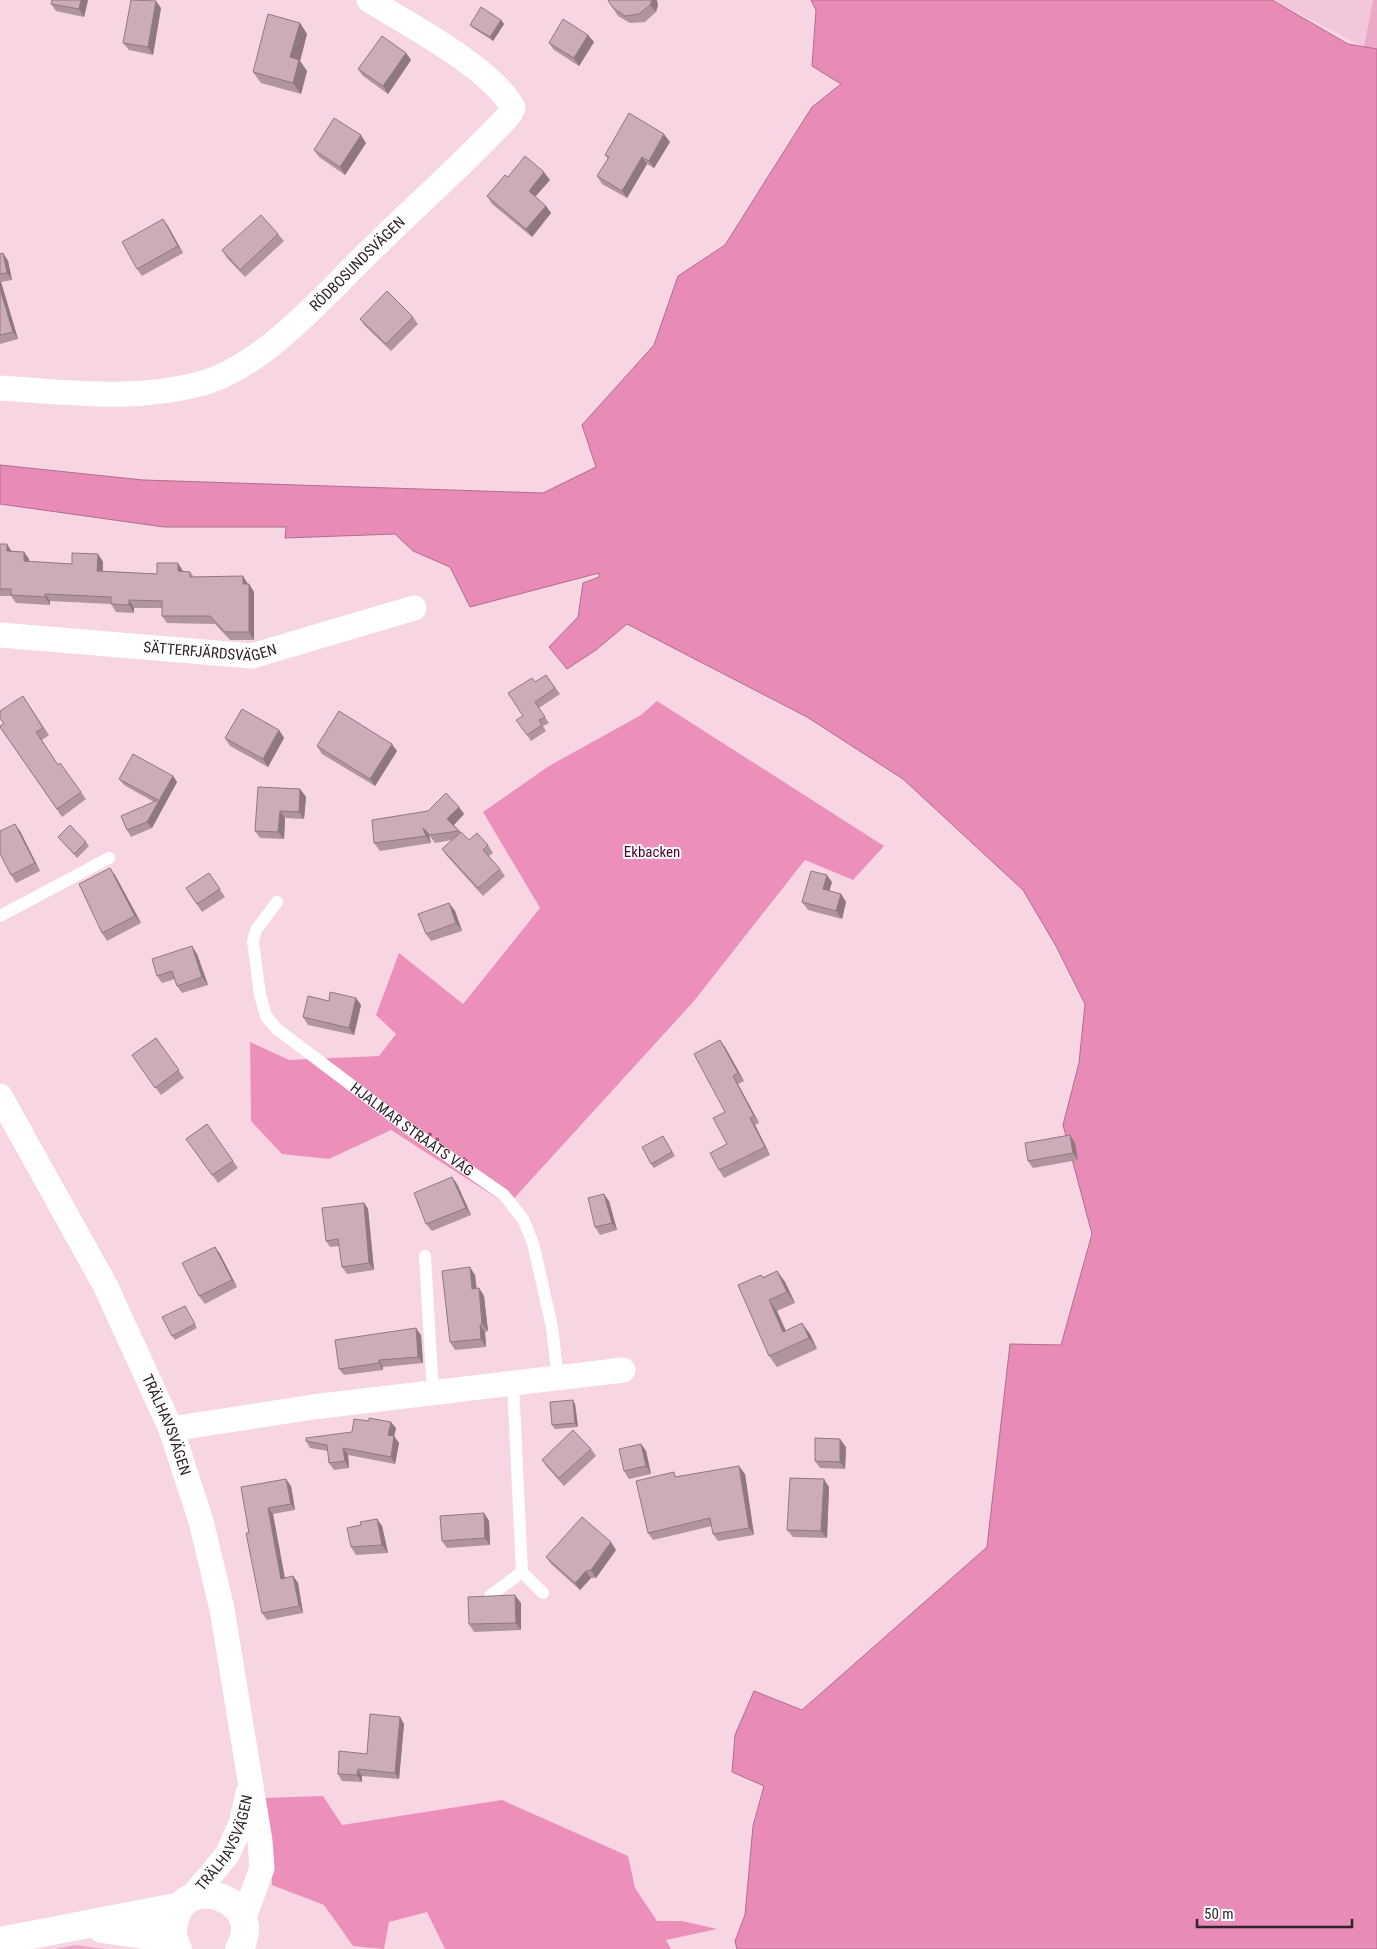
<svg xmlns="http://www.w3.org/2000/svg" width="1377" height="1949" font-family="'Roboto Condensed',sans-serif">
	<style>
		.built { fill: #f1c7d9 }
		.green { fill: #eaa9c6 }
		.forest { fill: #ec90bb }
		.water { fill: #e88cb7; stroke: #b16d8c }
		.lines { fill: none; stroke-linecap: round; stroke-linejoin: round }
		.service { stroke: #fff; stroke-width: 12 }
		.minor { stroke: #fff; stroke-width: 25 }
		.tertiary { stroke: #fff; stroke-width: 28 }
		.wall { fill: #b094a0 }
		.shaded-wall { fill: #907882 }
		.building { fill: #cdacba; stroke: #907882 }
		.labels { text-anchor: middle; stroke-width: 4; stroke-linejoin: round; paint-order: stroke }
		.street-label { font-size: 15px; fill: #302429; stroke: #fff }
		.park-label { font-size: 15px; fill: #520032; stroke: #fff }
	</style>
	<rect width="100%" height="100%" fill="#f7d5e3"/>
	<polygon class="built" points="1272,0 1373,0 1364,47"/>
	<g class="green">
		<polygon points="1373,0 1377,0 1377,49 1364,47"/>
		<polygon points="75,1945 107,1949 55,1949"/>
	</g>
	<g class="forest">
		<polygon points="657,701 884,846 853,880 805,860 694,1001 508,1205 391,1130 329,1159 282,1154 251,1121 250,1042 289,1060 379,1056 396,1034 376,1015 399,953 463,1004 540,908 483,812 549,766 641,715"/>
		<polygon points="323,1796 342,1825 502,1800 628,1856 635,1888 657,1921 682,1921 717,1929 666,1940 671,1949 445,1949 427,1912 389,1922 384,1949 353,1946 324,1905 272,1885 269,1834 263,1798"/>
	</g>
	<polygon class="water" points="811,0 1272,0 1348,44 1377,49 1377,1949 737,1949 735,1941 745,1915 753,1826 764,1786 732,1772 735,1735 754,1691 802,1710 987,1547 1010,1344 1061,1345 1092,1234 1063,1125 1079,1063 1085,1004 1056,946 1023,890 903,779 807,717 627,624 596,650 567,669 549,647 578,617 583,583 599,577 599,573 470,607 450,567 413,551 395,534 285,538 286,527 164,527 0,504 0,465 143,480 543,493 596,467 582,425 654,345 678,276 725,245 812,107 841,84 812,66 816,10"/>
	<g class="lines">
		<g class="service">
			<path id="s1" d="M277,902L256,930L253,941L260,995L266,1016L277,1029L412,1131L504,1195L523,1219L533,1243L552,1327L558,1378"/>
			<polyline points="0,916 109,858"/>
			<polyline points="425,1256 433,1394"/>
			<polyline points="513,1384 522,1572 543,1593"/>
			<polyline points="490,1596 522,1572"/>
		</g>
		<g class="minor">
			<path id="s2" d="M0,388C67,392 136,402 203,383C266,365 328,291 375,246C420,202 468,160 510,114L513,108C491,67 409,25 369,0"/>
			<path id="s3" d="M0,635L252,656L414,608"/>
			<path id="s4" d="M0,1096L105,1285L171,1429L201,1521L222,1609L260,1841L262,1868L243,1920"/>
			<polyline points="171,1429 313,1407 623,1370"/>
			<path id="s5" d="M191,1898L227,1855L241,1824L248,1793"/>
		</g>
		<g class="tertiary">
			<polyline points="102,1929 152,1936 173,1949"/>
			<polyline points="0,1941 181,1906"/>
			<path d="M178,1949C173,1941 172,1932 174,1923C183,1869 268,1900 239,1949"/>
		</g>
	</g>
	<g class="wall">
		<polygon points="88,0 84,17 56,11 51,4"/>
		<polygon points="609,2 658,5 656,12 645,22 630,23 618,16"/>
		<polygon points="161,8 153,55 129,50 123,43"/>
		<polygon points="501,20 504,24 493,41 473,28 470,25"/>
		<polygon points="300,23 307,34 300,61 307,71 301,94 261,83 253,72"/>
		<polygon points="594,42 579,66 554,50 549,43"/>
		<polygon points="406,53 411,60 388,94 363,76 358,69"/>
		<polygon points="670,142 654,168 647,164 627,198 602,184 597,176 608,159 605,155"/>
		<polygon points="366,143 345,175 319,157 314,150"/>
		<polygon points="508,177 550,180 535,197 546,206 551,213 532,237 492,204 487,196"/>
		<polygon points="168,226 183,253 142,276 137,269"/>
		<polygon points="278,234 284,241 245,277 227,258 222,250"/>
		<polygon points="3,253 8,261 12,280 1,282 18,339 0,344 0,254"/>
		<polygon points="413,317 418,324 391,351 365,326 360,319"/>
		<polygon points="0,544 12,551 24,552 29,559 29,562 72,564 98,554 103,562 103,571 157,574 183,571 190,572 194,577 249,584 254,592 254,640 230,640 215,624 167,623 162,616 162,608 134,608 134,613 116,612 111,604 50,601 50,605 16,603 11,596 0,596"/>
		<polygon points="546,675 560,694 539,708 549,723 543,726 546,731 531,741 527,735 535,682"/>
		<polygon points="23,696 49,735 42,740 58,765 60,763 86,799 62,817 0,727 4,724"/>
		<polygon points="279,730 284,738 268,767 230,746 225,738"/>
		<polygon points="317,746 397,751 375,786 322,754"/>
		<polygon points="173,776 177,782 152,828 131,837 127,830 154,802 124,785 119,779"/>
		<polygon points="300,789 306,797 304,819 285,818 284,839 260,838 255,831"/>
		<polygon points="459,807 464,814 454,825 469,840 488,845 493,853 489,856 500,869 505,876 483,896 447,856 442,849 452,840 435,843 429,835 431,843 380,851 374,843"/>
		<polygon points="20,831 40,871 16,883 11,875"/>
		<polygon points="58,837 86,842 89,846 77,858"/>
		<polygon points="209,873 225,897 202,912 186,888"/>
		<polygon points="115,875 141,923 107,941 102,933"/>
		<polygon points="832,882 829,891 841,894 846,902 842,919 808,910 802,902"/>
		<polygon points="449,903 455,911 462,931 431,941 426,934"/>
		<polygon points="197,954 208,985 182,993 177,986 175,979 162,983 157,976"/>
		<polygon points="356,998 361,1005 354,1035 308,1025 303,1017 329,1001"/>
		<polygon points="156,1038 184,1078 161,1095 132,1055"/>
		<polygon points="725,1047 744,1081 738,1084 759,1123 755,1125 770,1155 724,1178 719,1170 727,1144"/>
		<polygon points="207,1124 238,1168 218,1183 186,1139"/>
		<polygon points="665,1139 675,1156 654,1168 651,1164"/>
		<polygon points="1075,1143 1078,1160 1033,1168 1028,1161"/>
		<polygon points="452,1177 457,1184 471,1215 432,1231 426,1224"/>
		<polygon points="609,1201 617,1230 600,1235 595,1227"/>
		<polygon points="364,1203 368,1209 374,1270 347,1274 342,1267 339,1246 330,1247 326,1241"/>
		<polygon points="215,1247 220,1254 237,1287 205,1304 199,1296"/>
		<polygon points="777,1271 785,1282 795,1303 777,1311 786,1331 810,1334 817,1349 777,1367 769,1356 763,1277"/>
		<polygon points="475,1275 477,1289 479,1288 484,1296 488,1331 485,1332 486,1347 455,1350 450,1342"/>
		<polygon points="185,1306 197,1328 175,1340 172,1336"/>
		<polygon points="421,1335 423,1363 383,1367 383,1370 344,1375 339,1369"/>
		<polygon points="575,1404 578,1427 555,1429 552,1425"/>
		<polygon points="396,1428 394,1436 399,1443 395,1464 348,1455 349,1468 334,1470 329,1463 328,1451 310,1448 306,1441"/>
		<polygon points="641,1444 646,1451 651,1474 629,1479 624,1471"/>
		<polygon points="846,1447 845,1469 820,1468 815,1461"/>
		<polygon points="591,1449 596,1456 564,1486 547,1467 542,1460"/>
		<polygon points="745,1474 754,1535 718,1541 713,1534 712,1526 653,1540 648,1533 677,1476"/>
		<polygon points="291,1486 295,1510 273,1514 285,1578 293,1576 298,1583 303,1613 267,1620 262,1613 241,1487"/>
		<polygon points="829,1487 827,1538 793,1537 787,1530"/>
		<polygon points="484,1513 489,1521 490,1545 447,1548 442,1541"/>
		<polygon points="377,1519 382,1526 388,1553 356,1555 351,1547 361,1525"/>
		<polygon points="616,1550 596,1578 591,1578 580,1590 551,1564 546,1557"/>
		<polygon points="521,1603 521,1630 474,1632 469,1624"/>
		<polygon points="400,1717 404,1724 399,1779 362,1776 362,1782 342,1781 338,1774 367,1754"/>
	</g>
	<g class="shaded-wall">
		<polygon points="81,0 88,0 84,17 79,9"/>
		<polygon points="652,0 657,0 658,5 656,12 650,5"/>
		<polygon points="156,1 161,8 153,55 148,47"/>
		<polygon points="501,20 504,24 493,41 490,37"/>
		<polygon points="300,23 307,34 300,61 307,71 301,94 293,83 290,57"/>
		<polygon points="588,35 594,42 579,66 574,58"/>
		<polygon points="406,53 411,60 388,94 383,86"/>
		<polygon points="664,134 670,142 654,168 649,161"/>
		<polygon points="361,135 366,143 345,175 340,167"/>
		<polygon points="642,157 647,164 627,198 622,191"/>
		<polygon points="544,172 550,180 534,198 529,191"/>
		<polygon points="546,206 551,213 532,237 526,229"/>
		<polygon points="163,219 168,226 183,253 178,246"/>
		<polygon points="3,253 8,261 12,280 7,273"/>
		<polygon points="0,281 1,282 18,339 13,332 0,289"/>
		<polygon points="7,544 12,552 7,551"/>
		<polygon points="24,552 29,559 29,569 24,561"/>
		<polygon points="98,554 103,562 102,578 97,571"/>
		<polygon points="178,563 183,571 183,579 178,571"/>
		<polygon points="243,576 248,584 243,584"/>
		<polygon points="249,584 254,592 254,640 249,632"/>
		<polygon points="45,594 50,601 50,605 45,597"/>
		<polygon points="129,600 134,608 134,613 129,605"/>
		<polygon points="279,730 284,738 268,767 263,759"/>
		<polygon points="392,744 397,751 375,786 370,779"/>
		<polygon points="173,776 177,782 152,828 147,822"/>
		<polygon points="300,789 306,797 304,819 299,812"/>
		<polygon points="459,807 464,814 453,826 447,819"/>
		<polygon points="280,811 285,818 284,839 278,832"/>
		<polygon points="15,824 20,831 40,871 35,863"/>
		<polygon points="423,828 429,835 431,843 426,836"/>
		<polygon points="110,868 115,875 141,923 135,916"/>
		<polygon points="827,875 832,882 828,896 823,889"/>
		<polygon points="841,894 846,902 842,919 836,911"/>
		<polygon points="449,903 455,911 462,931 456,923"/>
		<polygon points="192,946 197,954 208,985 202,977"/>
		<polygon points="356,998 361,1005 354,1035 349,1028"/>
		<polygon points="720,1040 725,1047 744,1081 738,1073"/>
		<polygon points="733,1076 738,1084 759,1123 754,1116"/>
		<polygon points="750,1118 755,1125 770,1155 765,1147"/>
		<polygon points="1070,1135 1075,1143 1078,1160 1073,1153"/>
		<polygon points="452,1177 457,1184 471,1215 466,1208"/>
		<polygon points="604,1194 609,1201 617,1230 612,1223"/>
		<polygon points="364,1203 368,1209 374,1270 369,1263"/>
		<polygon points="215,1247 220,1254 237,1287 232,1280"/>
		<polygon points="470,1267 475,1275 477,1296 472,1289"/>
		<polygon points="777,1271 785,1282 795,1303 787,1292"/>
		<polygon points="479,1288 484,1296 488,1331 482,1324"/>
		<polygon points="769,1300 777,1311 791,1343 783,1332"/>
		<polygon points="802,1323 810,1334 817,1349 809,1338"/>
		<polygon points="480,1325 485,1332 486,1347 481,1339"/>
		<polygon points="416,1328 421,1335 423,1363 418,1357"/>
		<polygon points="379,1360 383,1367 383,1370 379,1363"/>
		<polygon points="573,1400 575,1404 578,1427 575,1423"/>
		<polygon points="391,1422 396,1428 393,1442 388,1435"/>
		<polygon points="394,1436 399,1443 395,1464 391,1457"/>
		<polygon points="840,1439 846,1447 845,1469 840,1462"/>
		<polygon points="641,1444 646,1451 651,1474 646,1466"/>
		<polygon points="343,1448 348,1455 349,1468 345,1461"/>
		<polygon points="739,1466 745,1474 754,1535 749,1528"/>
		<polygon points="286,1479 291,1486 295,1510 291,1504"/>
		<polygon points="824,1479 829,1487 827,1538 821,1531"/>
		<polygon points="268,1508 273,1514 286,1585 281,1579"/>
		<polygon points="484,1513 489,1521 490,1545 485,1538"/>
		<polygon points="377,1519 382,1526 388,1553 382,1545"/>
		<polygon points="611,1542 616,1550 596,1578 591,1570"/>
		<polygon points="586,1571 591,1578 580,1590 575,1583"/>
		<polygon points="293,1576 298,1583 303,1613 299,1606"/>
		<polygon points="515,1595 521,1603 521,1630 516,1623"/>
		<polygon points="400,1717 404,1724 399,1779 395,1773"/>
		<polygon points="358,1769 362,1776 362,1782 357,1775"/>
	</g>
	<g class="building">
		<polygon points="52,0 81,0 79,9 51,4"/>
		<polygon points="131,0 156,1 148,47 123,43"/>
		<polygon points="608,0 652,0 650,5 639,14 625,16 613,8 609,2"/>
		<polygon points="481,7 501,20 490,37 470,25"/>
		<polygon points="268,14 300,23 290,57 299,60 293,83 253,72"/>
		<polygon points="563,19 588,35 574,58 549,43"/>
		<polygon points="382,36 406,53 383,86 358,69"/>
		<polygon points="629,113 664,134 649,161 642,157 622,191 597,176 609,157 605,155"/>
		<polygon points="334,118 361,135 340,167 314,150"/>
		<polygon points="525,156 544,172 529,191 546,206 526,229 487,196 505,175 508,177"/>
		<polygon points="261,215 278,234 240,270 222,250"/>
		<polygon points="163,219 178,246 137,269 122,242"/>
		<polygon points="3,253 7,273 0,274 0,254"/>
		<polygon points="0,289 13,332 0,335"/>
		<polygon points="387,291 413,317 386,344 360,319"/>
		<polygon points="0,544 7,544 7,551 24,552 24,561 72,564 72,553 98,554 97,571 157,574 157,563 178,563 178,571 190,572 190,577 243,576 243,584 249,584 249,632 225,632 210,616 162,616 162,601 129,600 129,605 111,604 111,597 45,594 45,597 11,595 11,589 0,589"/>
		<polygon points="546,675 555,688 535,702 545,717 539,720 542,725 527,735 516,720 523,716 508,693 532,678 535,682"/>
		<polygon points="23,696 43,728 36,732 58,765 60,763 81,792 57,809 0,727 0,726 4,724 0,718 0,711"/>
		<polygon points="242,709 279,730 263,759 225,738"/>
		<polygon points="339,711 392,744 370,779 317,746"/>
		<polygon points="133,754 173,776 147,822 127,830 121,816 158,800 119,779"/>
		<polygon points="258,787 300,789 299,812 280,811 278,832 255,831"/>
		<polygon points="446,793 459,807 447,819 459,831 430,835 423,828 426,836 374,843 372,820 428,811"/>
		<polygon points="15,824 35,863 11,875 0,854 0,831"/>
		<polygon points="70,825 86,842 74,854 58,837"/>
		<polygon points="461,832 469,840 477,833 488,845 483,850 500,869 478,888 442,849"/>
		<polygon points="110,868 135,916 102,933 79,884"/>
		<polygon points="811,871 827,875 823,889 841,894 836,911 802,902"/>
		<polygon points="209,873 220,889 197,904 186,888"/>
		<polygon points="449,903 456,923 426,934 418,914"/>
		<polygon points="192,946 202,977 177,986 172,971 157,976 152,959"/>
		<polygon points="330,992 356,998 349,1028 303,1017 308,996 329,1001"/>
		<polygon points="156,1038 179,1070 155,1088 132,1055"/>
		<polygon points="720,1040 738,1073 733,1076 754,1116 750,1118 765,1147 719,1170 710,1153 727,1144 713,1118 725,1112 694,1054"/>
		<polygon points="207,1124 233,1161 212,1175 186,1139"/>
		<polygon points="1070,1135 1073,1153 1028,1161 1025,1143"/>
		<polygon points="663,1136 672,1152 651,1164 642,1147"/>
		<polygon points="452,1177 466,1208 426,1224 414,1193"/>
		<polygon points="604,1194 612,1223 595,1227 588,1198"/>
		<polygon points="364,1203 369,1263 342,1267 338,1239 326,1241 322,1208"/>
		<polygon points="215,1247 232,1280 199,1296 182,1263"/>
		<polygon points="470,1267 472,1289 479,1288 482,1324 480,1325 481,1339 450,1342 442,1271"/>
		<polygon points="777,1271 787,1292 769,1300 783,1332 802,1323 809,1338 769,1356 738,1285 761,1275 763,1278"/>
		<polygon points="185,1306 195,1324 172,1336 162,1317"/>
		<polygon points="416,1328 418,1357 379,1360 379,1363 339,1369 335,1340"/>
		<polygon points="573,1400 575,1423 552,1425 550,1402"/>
		<polygon points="369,1418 391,1422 388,1435 394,1436 391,1457 343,1448 345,1461 329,1463 327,1445 306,1441 306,1438 352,1432 354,1419 369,1421"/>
		<polygon points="573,1430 591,1449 559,1478 542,1460"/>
		<polygon points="815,1438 840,1439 840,1462 815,1461"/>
		<polygon points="641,1444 646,1466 624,1471 619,1449"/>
		<polygon points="739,1466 749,1528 713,1534 710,1518 648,1533 636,1481 674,1472 675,1477"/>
		<polygon points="790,1478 824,1479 821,1531 787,1530"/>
		<polygon points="286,1479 291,1504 268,1508 281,1579 293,1576 299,1606 262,1613 246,1533 249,1533 241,1487"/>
		<polygon points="484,1513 485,1538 442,1541 440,1516"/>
		<polygon points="582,1517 611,1542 591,1570 586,1571 575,1583 546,1557"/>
		<polygon points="377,1519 382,1545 351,1547 347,1528 361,1525 360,1522"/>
		<polygon points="515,1595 516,1623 469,1624 468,1597"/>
		<polygon points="370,1714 400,1717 395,1773 358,1769 357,1775 338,1774 339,1751 367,1754"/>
	</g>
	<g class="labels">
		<g class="street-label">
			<text dy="5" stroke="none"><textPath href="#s2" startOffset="401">RÖDBOSUNDSVÄGEN</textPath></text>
			<text dy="5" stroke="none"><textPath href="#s3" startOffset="211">SÄTTERFJÄRDSVÄGEN</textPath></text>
			<text dy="5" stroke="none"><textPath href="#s1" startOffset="308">HJALMAR STRÅÅTS VÄG</textPath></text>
			<text dy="5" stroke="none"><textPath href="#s4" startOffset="369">TRÄLHAVSVÄGEN</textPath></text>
			<text dy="5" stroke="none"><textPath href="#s5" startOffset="66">TRÄLHAVSVÄGEN</textPath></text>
		</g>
		<g class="park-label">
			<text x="652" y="857">Ekbacken</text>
		</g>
	</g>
	<path d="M1197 1919v8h155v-8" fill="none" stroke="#302429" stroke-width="2.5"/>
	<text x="1204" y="1919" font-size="15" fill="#302429" stroke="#ffffff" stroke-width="4" paint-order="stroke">50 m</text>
</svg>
